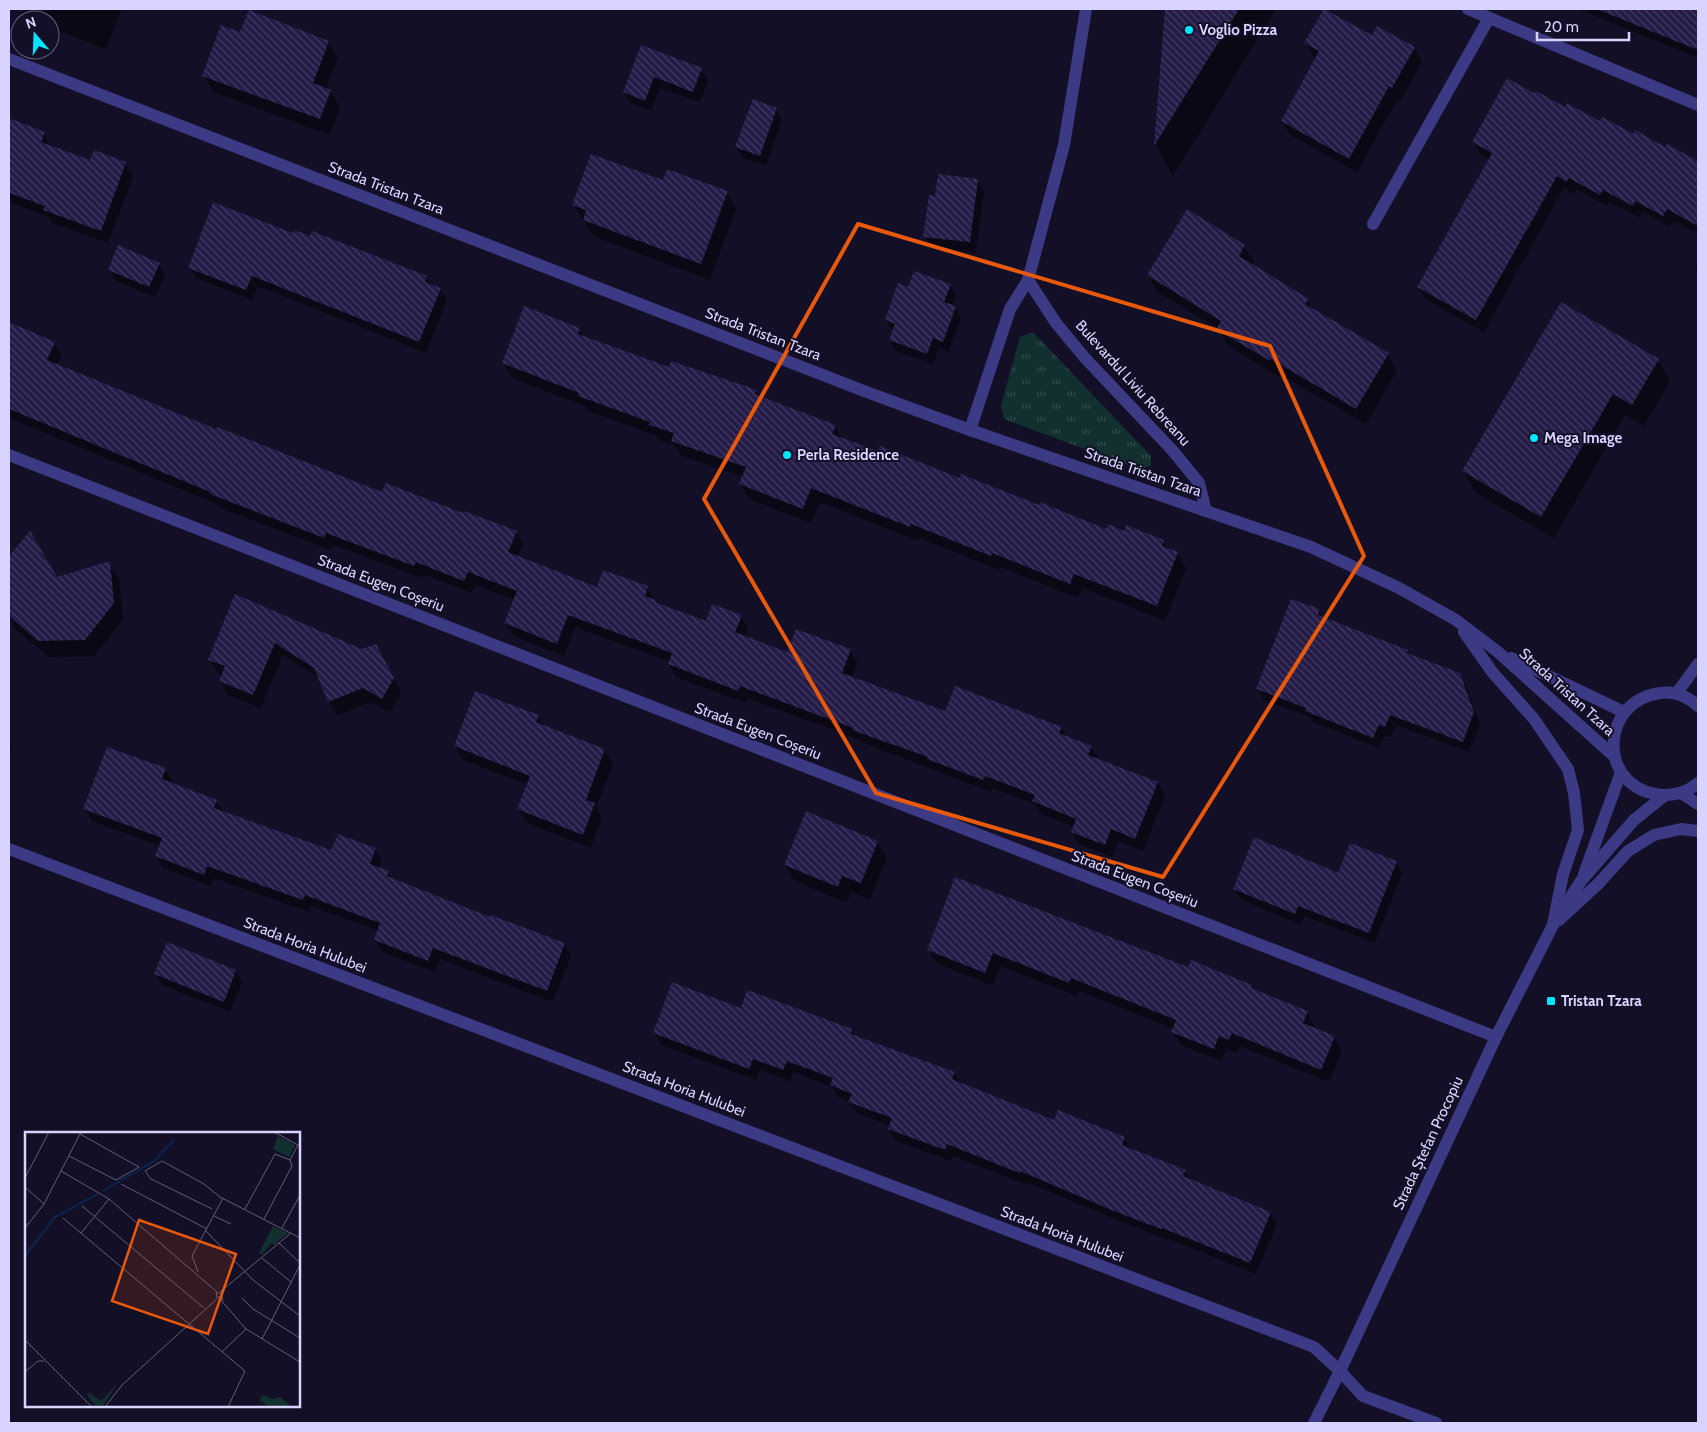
<svg xmlns="http://www.w3.org/2000/svg" width="1707" height="1432" font-family="Cabin,sans-serif">
	<style>
		.grass { fill: url(#grass-tufts) }
		.shadow { fill: #0007 }
		.building { fill: url(#building-back-hatch) }
		.lines { fill: none; stroke-linecap: round; stroke-linejoin: round }
		.service { stroke: #3d3a85; stroke-width: 12 }
		.minor { stroke: #3d3a85; stroke-width: 12 }
		.tertiary { stroke: #3d3a85; stroke-width: 12 }
		.marked { fill: none; stroke: #e8590c; stroke-width: 4; stroke-linejoin: round }
		.poi-dot { fill: #00e5ff; stroke: #130f26; stroke-width: 2 }
		.labels { text-anchor: middle; stroke-width: 4; stroke-linejoin: round; paint-order: stroke }
		.poi-label { font-size: 15px; font-weight: bold; fill: #d9d4ff; stroke: #130f26; text-anchor: start }
		.street-label { font-size: 15px; fill: #d9d4ff; stroke: #130f26 }
		.inset-river { fill: none; stroke: #0c2248; stroke-width: 2.5 }
		.inset-road { fill: none; stroke: #625e7d; stroke-width: 1 }
		.view { fill: #e8590c; fill-opacity: 0.15; stroke: #e8590c; stroke-width: 2.5 }
		.inset-edge { fill: none; stroke: #d9d4ff; stroke-width: 2.5 }
	</style>
	<defs>
		<pattern id="grass-tufts" width="24" height="20" patternUnits="userSpaceOnUse" patternTransform="scale(1.25)"><rect width="24" height="20" fill="#12302f"/><path d="M3 7l-1-3M5 7V3M7 7l1-3M15 17l-1-3M17 17v-4M19 17l1-3" fill="none" stroke="#344d4e"/></pattern>
		<pattern id="building-back-hatch" width="6" height="6" patternUnits="userSpaceOnUse" patternTransform="scale(1.25)"><rect width="6" height="6" fill="#241b47"/><path d="M-1 5l2 2M0 0l6 6M5-1l2 2" fill="none" stroke="#433b63"/></pattern>
	</defs>
	<rect width="100%" height="100%" fill="#130f26"/>
	<polygon class="grass" points="1033,332 1151,456 1151,466 1139,469 1004,419 1001,405 1020,337"/>
	<g class="shadow">
		<polygon points="46,9 121,9 106,49 54,29 44,13"/>
		<polygon points="1167,9 1276,9 1173,176 1156,146"/>
		<polygon points="1578,9 1698,9 1698,58"/>
		<polygon points="241,34 328,42 338,58 326,89 330,91 340,107 330,135 213,92 204,76"/>
		<polygon points="1373,37 1414,48 1422,62 1400,102 1397,100 1357,172 1290,135 1282,121 1316,59 1314,57 1306,43"/>
		<polygon points="641,47 701,69 708,80 700,102 660,88 651,111 630,103 624,92"/>
		<polygon points="1535,95 1695,161 1697,156 1698,157 1698,234 1674,221 1670,227 1643,212 1640,218 1610,202 1607,206 1576,189 1574,194 1564,188 1484,332 1425,299 1418,287 1490,159 1480,154 1473,142"/>
		<polygon points="776,109 782,120 766,166 743,158 737,147"/>
		<polygon points="9,119 44,133 51,147 91,161 125,163 133,176 108,243 52,223 49,217 9,202"/>
		<polygon points="977,180 984,191 976,253 931,247 925,236 936,197"/>
		<polygon points="664,182 727,192 736,209 710,280 593,236 574,205"/>
		<polygon points="293,234 426,277 431,285 440,289 447,300 426,353 258,286 252,300 196,278 190,268"/>
		<polygon points="1244,246 1254,262 1252,266 1308,300 1314,311 1388,354 1397,371 1366,424 1281,375 1279,377 1227,345 1218,328 1157,292 1148,275"/>
		<polygon points="1698,262 1698,273 1695,268"/>
		<polygon points="159,264 165,275 155,297 116,281 109,270"/>
		<polygon points="950,285 956,296 953,306 955,307 961,318 949,352 939,348 933,364 896,351 890,340 893,331 886,320 908,288"/>
		<polygon points="9,324 54,343 62,355 57,365 217,431 383,494 464,515 516,532 523,544 518,557 598,588 647,587 657,605 707,623 741,616 748,629 745,637 788,653 850,650 857,663 852,678 946,713 1061,728 1067,737 1091,747 1099,760 1158,783 1165,796 1143,851 1118,841 1112,857 1079,844 1072,832 1074,827 1041,814 1035,804 992,788 991,792 861,742 860,740 747,698 746,703 676,677 669,664 670,662 575,627 564,656 513,636 505,623 515,600 475,585 472,593 423,574 421,578 334,545 331,550 218,507 217,504 9,418"/>
		<polygon points="579,329 584,337 670,369 756,391 759,397 835,426 842,439 1107,531 1125,532 1163,541 1168,550 1177,553 1186,568 1165,621 1083,588 1078,598 1000,567 999,570 920,538 918,541 820,502 811,523 749,499 741,484 744,477 681,456 675,445 659,440 657,436 588,411 585,406 512,378 503,363"/>
		<polygon points="1658,360 1670,381 1644,426 1625,415 1554,538 1476,493 1464,471"/>
		<polygon points="30,533 57,578 109,563 119,579 123,620 94,656 49,657 16,630 9,617 9,557"/>
		<polygon points="236,596 383,659 401,693 390,712 371,702 337,715 329,701 320,679 283,655 261,708 228,695 220,681 222,675 218,673 210,660"/>
		<polygon points="1319,610 1323,618 1408,651 1410,656 1459,674 1466,685 1480,724 1469,752 1396,725 1391,737 1385,735 1379,748 1313,722 1310,717 1264,700 1257,689"/>
		<polygon points="538,716 544,726 605,750 613,765 596,807 602,818 591,848 527,823 518,809 528,785 463,760 455,746"/>
		<polygon points="9,741 12,746 9,754"/>
		<polygon points="165,769 172,781 171,784 216,801 223,812 332,851 375,849 382,861 379,868 388,872 393,880 490,919 564,944 571,956 553,1002 440,959 435,972 382,952 375,940 379,931 311,906 309,912 214,878 211,886 163,868 156,856 160,846 92,821 85,809"/>
		<polygon points="877,842 887,858 870,899 851,892 847,903 795,881 785,865"/>
		<polygon points="1396,862 1402,873 1375,943 1304,916 1301,925 1240,899 1234,889 1339,874"/>
		<polygon points="956,879 1189,969 1251,986 1253,990 1307,1012 1315,1026 1314,1028 1334,1037 1342,1051 1329,1082 1240,1046 1237,1053 1227,1049 1221,1061 1181,1045 1173,1032 1174,1029 1079,991 1077,996 1000,966 993,986 936,963 928,949"/>
		<polygon points="236,971 242,982 230,1012 162,985 156,974"/>
		<polygon points="741,1009 852,1030 856,1037 954,1073 961,1084 1055,1122 1125,1138 1131,1150 1185,1171 1190,1180 1270,1213 1277,1224 1256,1274 1169,1239 1168,1240 1122,1222 1026,1182 1025,1184 953,1156 951,1161 896,1141 889,1129 890,1126 857,1113 850,1102 838,1097 832,1087 793,1072 790,1081 760,1070 756,1080 661,1045 655,1033"/>
	</g>
	<g class="building">
		<polygon points="1165,9 1239,9 1154,146"/>
		<polygon points="1324,9 1372,35 1377,26 1415,47 1392,88 1389,86 1349,159 1281,121 1319,51 1304,43"/>
		<polygon points="1599,9 1698,9 1698,50 1599,10"/>
		<polygon points="249,10 329,41 313,83 331,90 320,119 202,76 221,25 240,32"/>
		<polygon points="641,45 702,68 693,92 654,77 645,101 623,92"/>
		<polygon points="1507,78 1534,93 1536,91 1565,107 1567,103 1600,121 1602,117 1634,134 1635,130 1665,147 1667,144 1698,161 1698,226 1667,209 1663,216 1635,201 1633,206 1603,190 1600,195 1569,178 1566,182 1557,176 1476,320 1417,287 1492,153 1472,142"/>
		<polygon points="753,99 777,108 760,156 735,147"/>
		<polygon points="9,118 45,132 41,142 90,160 94,150 126,162 101,231 43,210 45,206 9,193"/>
		<polygon points="591,154 663,180 667,169 728,191 701,264 583,220 586,210 572,205"/>
		<polygon points="938,174 978,179 970,242 923,237 929,195 935,196"/>
		<polygon points="213,202 293,233 294,230 310,236 312,231 427,276 425,282 441,288 419,342 252,276 246,290 188,268"/>
		<polygon points="1187,209 1245,245 1239,256 1309,299 1305,304 1389,353 1356,409 1271,359 1270,361 1216,329 1221,321 1147,275"/>
		<polygon points="118,245 160,263 149,287 108,270"/>
		<polygon points="914,271 951,284 944,302 956,306 943,342 933,338 927,354 889,340 895,324 885,320 898,283 908,287"/>
		<polygon points="1561,302 1659,359 1632,405 1613,394 1541,517 1462,471"/>
		<polygon points="524,306 580,328 578,334 669,367 671,361 757,390 755,394 836,425 832,434 878,451 880,446 959,478 961,474 1039,505 1040,502 1106,529 1108,524 1124,531 1126,525 1164,540 1162,546 1178,552 1157,606 1074,574 1070,584 992,553 991,556 911,524 910,527 811,488 803,509 739,484 746,467 671,441 674,433 649,425 650,422 578,396 579,393 502,363"/>
		<polygon points="9,322 55,342 47,360 216,429 217,427 382,492 386,483 463,513 464,511 517,531 508,552 597,587 603,570 648,586 645,596 656,600 655,602 706,621 712,604 742,615 735,632 787,652 796,629 851,649 842,673 945,711 955,686 1062,727 1059,733 1092,746 1088,755 1158,782 1135,839 1111,829 1105,845 1071,832 1076,819 1032,801 1035,795 985,776 983,780 927,759 928,757 852,730 853,728 740,686 738,691 668,664 672,653 568,615 557,644 504,623 517,591 468,572 464,581 416,562 414,566 326,533 324,538 210,494 210,492 9,409"/>
		<polygon points="30,531 57,577 110,561 114,603 85,640 38,641 9,616 9,556"/>
		<polygon points="235,594 362,649 376,644 394,678 382,699 363,688 328,702 314,668 275,643 253,695 219,681 225,666 208,660"/>
		<polygon points="1291,599 1320,609 1318,615 1408,650 1407,653 1460,673 1474,712 1463,742 1390,715 1385,727 1379,725 1373,738 1305,711 1306,708 1256,689"/>
		<polygon points="475,691 539,715 536,722 605,749 586,800 595,803 583,835 517,809 530,776 454,746"/>
		<polygon points="107,747 166,768 162,779 217,800 214,808 331,850 338,834 376,848 370,864 389,871 387,876 490,917 491,915 565,943 547,991 433,948 428,961 374,940 380,923 305,895 303,900 207,866 204,875 155,856 162,838 83,809"/>
		<polygon points="806,811 878,841 861,883 842,876 838,887 784,865"/>
		<polygon points="1254,837 1338,873 1350,843 1397,861 1369,933 1298,906 1295,914 1233,889"/>
		<polygon points="955,877 1188,967 1191,960 1252,985 1251,988 1308,1011 1303,1023 1335,1036 1321,1070 1232,1033 1229,1040 1219,1036 1214,1049 1171,1032 1176,1020 1071,978 1069,983 993,953 985,973 927,950"/>
		<polygon points="167,942 236,970 224,1002 154,974"/>
		<polygon points="672,982 741,1008 747,990 852,1029 851,1034 955,1072 952,1079 1054,1120 1058,1110 1125,1137 1122,1145 1186,1170 1183,1176 1271,1212 1250,1263 1162,1228 1161,1229 1114,1211 1020,1171 1019,1173 947,1144 945,1150 888,1129 892,1118 848,1102 852,1094 830,1085 833,1078 787,1061 783,1070 753,1059 749,1069 653,1033"/>
	</g>
	<g class="lines">
		<polyline class="service" points="1373,224 1489,18"/>
		<g class="minor">
			<polyline points="1086,9 1064,145 1028,280 1056,323 1085,358 1173,451 1199,483 1206,511"/>
			<polyline points="1468,9 1698,105"/>
			<polyline points="9,59 864,391 970,430 1311,547 1399,588 1456,620 1498,652 1615,757"/>
			<polyline points="970,430 1010,309 1028,280"/>
			<polyline points="9,455 1496,1037"/>
			<polyline points="1464,632 1493,673 1534,719 1568,769 1574,793 1578,830 1563,874 1553,925"/>
			<polyline points="1511,658 1624,712"/>
			<polyline points="1681,793 1698,804"/>
			<polyline points="9,849 1314,1347 1340,1371 1363,1396 1436,1423"/>
			<polyline points="1559,920 1599,883 1628,851 1654,835 1681,829 1698,831"/>
		</g>
		<g class="tertiary">
			<polyline points="1676,694 1698,664"/>
			<path d="M1698,706C1687,696 1675,691 1660,693C1601,701 1597,783 1655,794C1670,797 1687,793 1698,783"/>
			<polyline points="1584,874 1621,772"/>
			<polyline points="1314,1423 1340,1371 1496,1037 1553,925 1581,881 1634,820 1664,796"/>
		</g>
	</g>
	<path class="marked" d="M858,224L1270,346L1364,556L1163,877L876,793L704,499Z"/>
	<g class="poi-dot">
		<circle cx="1189" cy="30" r="5"/>
		<circle cx="1534" cy="438" r="5"/>
		<circle cx="787" cy="455" r="5"/>
		<rect x="1546" y="996" width="10" height="10" rx="2.5"/>
	</g>
	<g class="labels">
		<g class="poi-label">
			<text x="1199" y="35">Voglio Pizza</text>
			<text x="1544" y="443">Mega Image</text>
			<text x="797" y="460">Perla Residence</text>
			<text x="1561" y="1006">Tristan Tzara</text>
		</g>
		<g class="street-label">
			<text transform="translate(386 188) rotate(21)" y="5">Strada Tristan Tzara</text>
			<text transform="translate(763 334) rotate(21)" y="5">Strada Tristan Tzara</text>
			<text transform="translate(1133 383) rotate(48)" y="5">Bulevardul Liviu Rebreanu</text>
			<text transform="translate(1143 472) rotate(19)" y="5">Strada Tristan Tzara</text>
			<text transform="translate(381 583) rotate(21)" y="5">Strada Eugen Coșeriu</text>
			<text transform="translate(1567 692) rotate(42)" y="5">Strada Tristan Tzara</text>
			<text transform="translate(758 731) rotate(21)" y="5">Strada Eugen Coșeriu</text>
			<text transform="translate(1135 879) rotate(21)" y="5">Strada Eugen Coșeriu</text>
			<text transform="translate(305 945) rotate(21)" y="5">Strada Horia Hulubei</text>
			<text transform="translate(684 1089) rotate(21)" y="5">Strada Horia Hulubei</text>
			<text transform="translate(1428 1143) rotate(-65)" y="5">Strada Ștefan Procopiu</text>
			<text transform="translate(1062 1234) rotate(21)" y="5">Strada Horia Hulubei</text>
		</g>
	</g>
	<g transform="translate(25 1132)">
		<rect width="275" height="275" fill="#130f26"/>
		<path d="M253,4L270,13L264,25L248,17ZM93,251L78,274L70,273L62,263L64,261L76,269Z" fill="#12302f"/>
		<path d="M239,263L247,267L255,265L268,275H244L234,268Z" fill="#12302f"/>
		<path d="M248,94L263,101L249,113L246,111L237,123L234,121Z" fill="#12302f"/>
		<path class="inset-river" d="M78,59L129,29L149,8M0,124L30,85L73,62"/>
		<path class="inset-road" d="M249,0L275,14M44,24L91,48L114,35L55,2M36,39L84,67L192,160M0,46L24,0M96,52L182,97M0,55L19,72M57,74L179,176M187,77L126,47L120,39L137,29L179,52L195,65L275,106M220,77L250,22L265,28M189,84L206,92M38,86L220,239L203,275M239,87L267,34L265,28L273,13M0,96L19,72L56,0M257,96L275,63M181,99L228,148L275,184M56,101L84,67M254,111L275,131M237,126L266,150M173,140L167,124L198,66M195,160L266,101M196,165H192L191,161H196L198,169M194,166L221,197L275,230M217,166L228,177L275,206M237,207L275,133M0,208L67,275M197,220L221,197M0,240L13,229H19M80,275L97,253L193,166"/>
		<path class="view" d="M114,88L211,122L183,202L87,169Z"/>
		<rect width="275" height="275" class="inset-edge"/>
	</g>
	<rect width="1707" height="1432" fill="none" stroke="#d9d4ff" stroke-width="20"/>
	<g transform="translate(35 35) rotate(341)"><circle r="24" fill="#130f26" stroke="#625e7d"/>
	<path d="M0-4L9 19L0 12L-9 19Z" fill="#00e5ff"/>
	<text y="-8" font-size="14" font-weight="bold" text-anchor="middle" fill="#d9d4ff">N</text>
	</g>
	<path d="M1537 32v8h92v-8" fill="none" stroke="#d9d4ff" stroke-width="2.5"/>
	<text x="1544" y="32" font-size="15" fill="#d9d4ff" stroke="#130f26" stroke-width="4" paint-order="stroke">20 m</text>
</svg>
